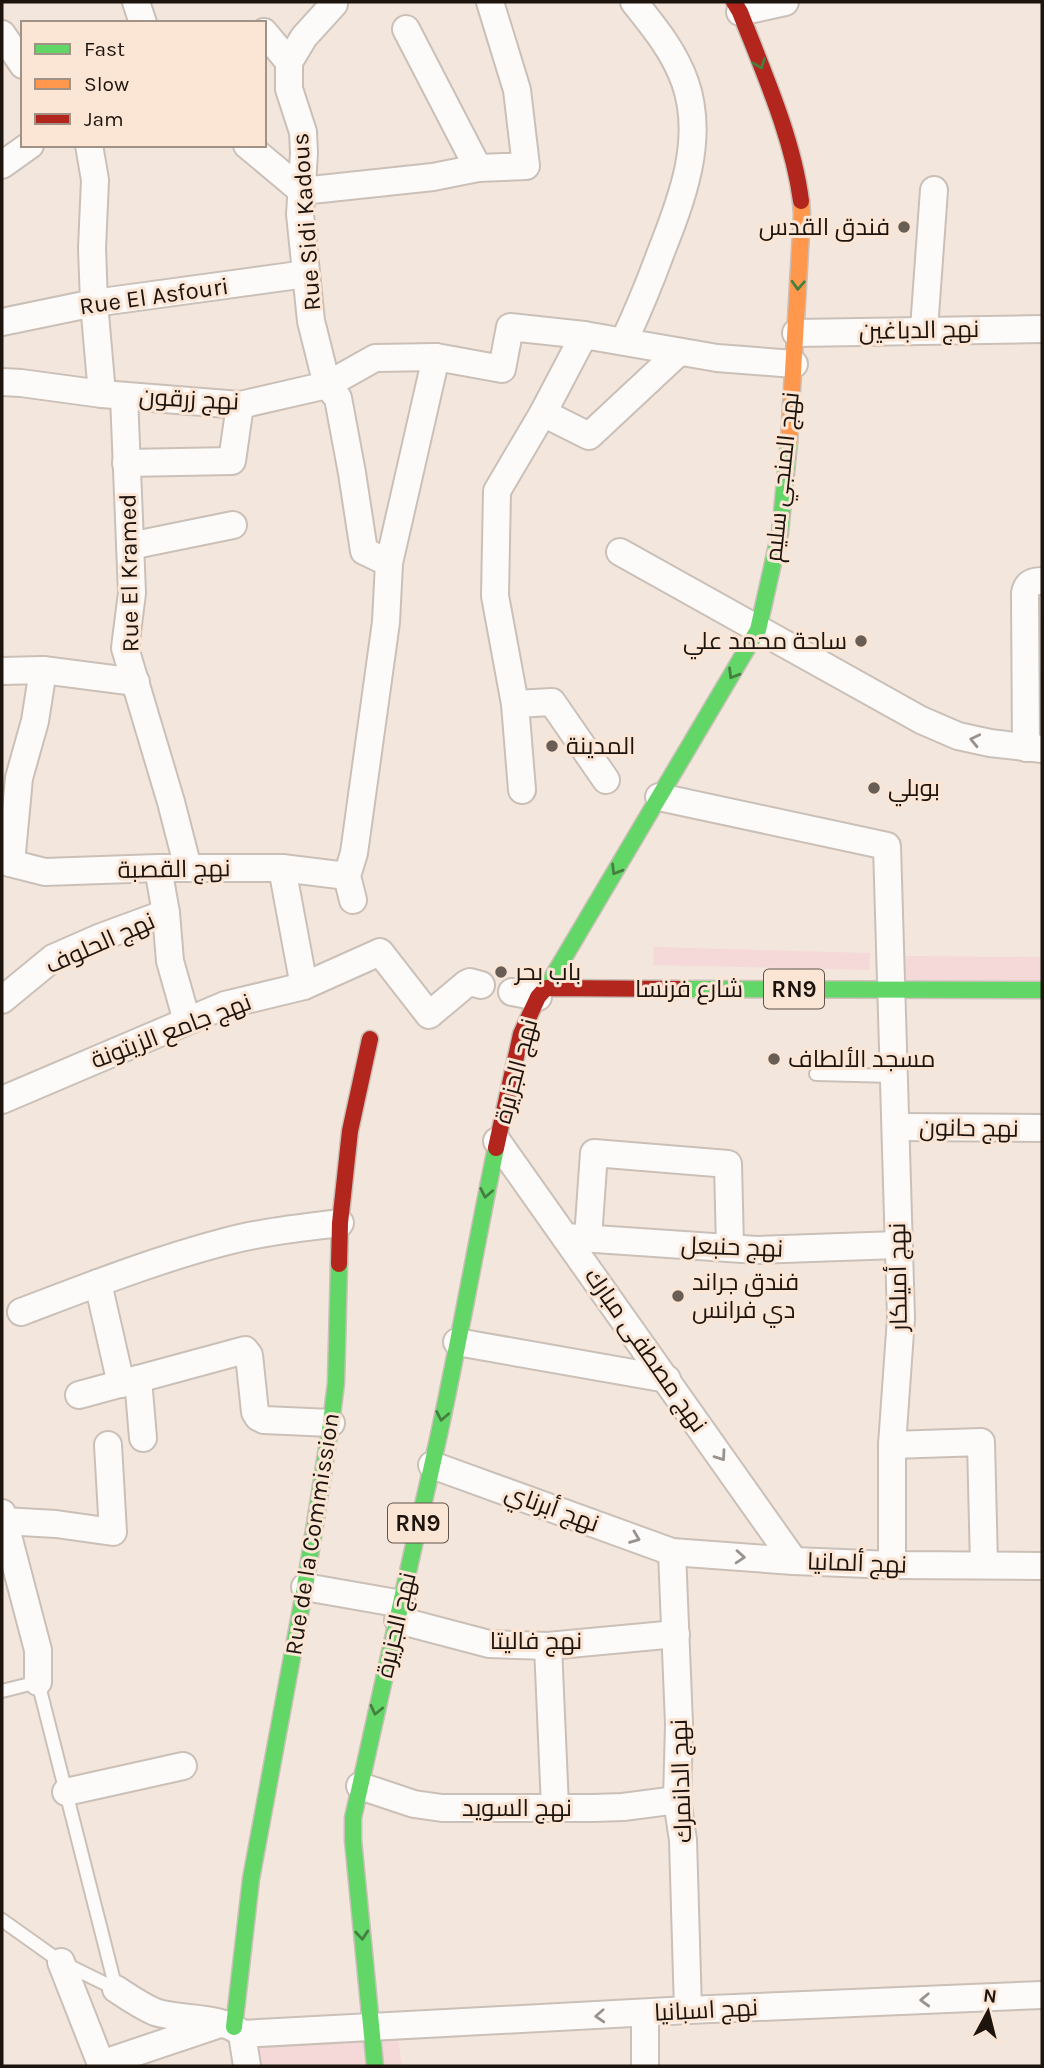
<svg xmlns="http://www.w3.org/2000/svg" width="1044" height="2068" font-family="Karla,Cairo,sans-serif">
	<style>
		.green { fill: #f4d9d8 }
		.lines { fill: none; stroke-linecap: round; stroke-linejoin: round }
		.lane-casing { stroke: #cac0b8; stroke-width: 16 }
		.street-casing { stroke: #cac0b8; stroke-width: 30 }
		.fast-casing { stroke: #cac0b8; stroke-width: 19 }
		.slow-casing { stroke: #cac0b8; stroke-width: 19 }
		.jam-casing { stroke: #cac0b8; stroke-width: 19 }
		.lane { stroke: #fdfbfa; stroke-width: 12 }
		.street { stroke: #fdfbfa; stroke-width: 26 }
		.fast { stroke: #63d668; stroke-width: 16 }
		.slow { stroke: #ff974d; stroke-width: 16 }
		.jam { stroke: #b3261e; stroke-width: 16 }
		.oneway { stroke: #447f3f }
		.oneway2 { stroke: #98938f }
		.poi-dot { fill: #685e56; stroke: #fbe5d5; stroke-width: 2.5 }
		.labels { text-anchor: middle; stroke-width: 6; stroke-linejoin: round; paint-order: stroke }
		.shield { fill: #fbe5d5; stroke: #605349; stroke-width: 2 }
		.shield-label { font-size: 23px; font-weight: bold; fill: #1d140d }
		.street-label { font-size: 24px; fill: #1d140d; stroke: #fbe5d5 }
		.poi-label { font-size: 24px; fill: #1d140d; stroke: #fbe5d5; text-anchor: start }
	</style>
	<rect width="100%" height="100%" fill="#f3e6dd"/>
	<g class="green">
		<polygon points="654,947 870,953 869,970 653,965"/>
		<polygon points="898,956 1042,957 1042,981 898,980"/>
		<polygon points="248,2034 398,2038 402,2066 254,2066"/>
	</g>
	<g class="lines">
		<defs>
			<g id="lane">
				<polyline points="816,1074 894,1076"/>
				<polyline points="2,1691 38,1682 116,1989"/>
				<polyline points="2,1920 61,1962 116,1989"/>
			</g>
			<g id="street">
				<polyline points="136,2 143,23"/>
				<polyline points="334,2 334,4 304,37 289,62 289,89 303,132 304,153 300,214 311,321 327,385 338,398 352,473 364,551 389,563"/>
				<polyline points="740,12 785,2"/>
				<polyline points="406,29 478,168"/>
				<polyline points="264,32 289,62"/>
				<polyline points="2,34 23,65"/>
				<polyline points="89,145 95,180 92,248 94,303 102,394"/>
				<polyline points="247,145 302,191 433,177 478,168 526,166 517,90 490,2"/>
				<polyline points="2,165 30,145"/>
				<polyline points="2,322 94,303 306,274"/>
				<polyline points="924,329 934,190"/>
				<polyline points="796,333 1042,329"/>
				<path d="M624,341C638,311 650,282 661,252C682,199 705,139 685,82C674,51 654,27 634,2"/>
				<polyline points="2,382 21,383 102,394 240,405 327,385 375,358 436,357 502,369 510,327 584,335"/>
				<polyline points="124,396 132,593 125,648 171,802 188,868"/>
				<polyline points="543,413 589,436 679,352"/>
				<polyline points="126,463 232,461 240,405"/>
				<polyline points="130,546 233,525"/>
				<polyline points="620,552 921,720 958,736 990,743 1042,749"/>
				<polyline points="2,671 43,670 136,682"/>
				<polyline points="515,704 552,702 606,780"/>
				<path d="M1026,748L1025,593C1027,583 1033,581 1042,581"/>
				<polyline points="522,790 515,704 495,596 497,491 543,413 584,335 717,358 794,364"/>
				<polyline points="659,797 887,846 901,1318 892,1445 892,1565"/>
				<polyline points="2,861 45,872 158,868 282,868 347,876"/>
				<polyline points="11,863 19,778 35,721 43,670"/>
				<polyline points="158,868 166,913 170,961 187,1021"/>
				<polyline points="282,868 304,986"/>
				<polyline points="353,900 347,876 354,853 386,622 389,563 436,357"/>
				<polyline points="512,992 538,997"/>
				<polyline points="2,1000 53,958 101,937 166,913"/>
				<polyline points="2,1100 225,1005 304,986 380,952 429,1015 466,984 470,982 481,985"/>
				<polyline points="896,1127 1042,1128"/>
				<polyline points="497,1141 794,1561"/>
				<polyline points="566,1237 757,1250 898,1245"/>
				<polyline points="588,1238 594,1153 728,1164 730,1248"/>
				<polyline points="98,1283 121,1384"/>
				<path d="M21,1312C87,1287 155,1260 224,1242C261,1232 301,1228 340,1223"/>
				<polyline points="457,1342 667,1379"/>
				<polyline points="138,1379 143,1438"/>
				<polyline points="79,1395 245,1350 249,1355 255,1412 258,1417 264,1420 331,1423"/>
				<polyline points="892,1445 981,1442 984,1565"/>
				<polyline points="432,1465 672,1552 794,1561 892,1565 1042,1566"/>
				<polyline points="2,1513 38,1650 38,1682"/>
				<polyline points="3,1521 56,1524 113,1532 108,1445"/>
				<polyline points="672,1552 679,1724 677,1800 683,1840 688,2010"/>
				<polyline points="305,1587 402,1604"/>
				<polyline points="398,1620 489,1644 548,1646 676,1634"/>
				<polyline points="548,1646 555,1807"/>
				<polyline points="360,1786 414,1804 442,1808 593,1808 623,1807 677,1800"/>
				<polyline points="66,1792 183,1766"/>
				<polyline points="61,1962 101,2064"/>
				<path d="M116,1989C128,1997 141,2006 155,2012C181,2021 222,2015 242,2034L688,2010L1042,1995"/>
				<polyline points="645,2013 645,2066"/>
				<polyline points="242,2034 247,2066"/>
				<polyline points="100,2066 101,2064 220,2024"/>
			</g>
			<g id="fast">
				<polyline points="546,988 758,630 780,532 789,442"/>
				<polyline points="683,989 1042,990"/>
				<polyline points="234,2027 251,1879 305,1587 331,1423 336,1383 339,1264"/>
				<path d="M375,2066L353,1840V1818C379,1700 405,1583 432,1466C456,1361 474,1254 496,1148"/>
			</g>
			<polyline id="slow" points="789,442 802,215 801,201"/>
			<g id="jam">
				<path d="M734,2L740,12C763,71 793,138 801,201"/>
				<polyline points="496,1148 521,1034 538,997 546,988 683,989"/>
				<polyline points="339,1264 340,1223 350,1131 370,1039"/>
			</g>
		</defs>
		<use href="#lane" class="lane-casing"/>
		<use href="#street" class="street-casing"/>
		<use href="#fast" class="fast-casing"/>
		<use href="#slow" class="slow-casing"/>
		<use href="#jam" class="jam-casing"/>
		<use href="#lane" class="lane"/>
		<use href="#street" class="street"/>
		<use href="#fast" class="fast"/>
		<use href="#slow" class="slow"/>
		<use href="#jam" class="jam"/>
	</g>
	<defs><path id="oneway-chevron" d="M-2-3.5L2.5 0L-2 3.5" fill="none" stroke-width="1.6" stroke-linecap="round" stroke-linejoin="round" transform="scale(1.75)"/></defs>
	<g class="oneway">
		<use href="#oneway-chevron" transform="translate(760 64) rotate(69)"/>
		<use href="#oneway-chevron" transform="translate(798 285) rotate(93)"/>
		<use href="#oneway-chevron" transform="translate(733 674) rotate(121)"/>
		<use href="#oneway-chevron" transform="translate(616 870) rotate(121)"/>
		<use href="#oneway-chevron" transform="translate(486 1193) rotate(101)"/>
		<use href="#oneway-chevron" transform="translate(442 1416) rotate(101)"/>
		<use href="#oneway-chevron" transform="translate(376 1710) rotate(103)"/>
		<use href="#oneway-chevron" transform="translate(362 1935) rotate(85)"/>
	</g>
	<g class="oneway2">
		<use href="#oneway-chevron" transform="translate(975 740) rotate(-167)"/>
		<use href="#oneway-chevron" transform="translate(721 1456) rotate(55)"/>
		<use href="#oneway-chevron" transform="translate(635 1538) rotate(21)"/>
		<use href="#oneway-chevron" transform="translate(740 1557) rotate(4)"/>
		<use href="#oneway-chevron" transform="translate(925 2000) rotate(178)"/>
		<use href="#oneway-chevron" transform="translate(600 2016) rotate(177)"/>
	</g>
	<g class="poi-dot">
		<circle cx="904" cy="227" r="7"/>
		<circle cx="861" cy="641" r="7"/>
		<circle cx="552" cy="746" r="7"/>
		<circle cx="874" cy="788" r="7"/>
		<circle cx="501" cy="972" r="7"/>
		<circle cx="774" cy="1059" r="7"/>
		<circle cx="678" cy="1296" r="7"/>
	</g>
	<g class="labels">
		<g class="shield">
			<rect x="764" y="969.5" width="60" height="39" rx="5"/>
			<rect x="388" y="1503.5" width="60" height="39" rx="5"/>
		</g>
		<g class="shield-label">
			<text x="794" y="997">RN9</text>
			<text x="418" y="1531">RN9</text>
		</g>
		<g class="street-label">
			<text transform="translate(306 222) rotate(-94)" y="8">Rue Sidi Kadous</text>
			<text transform="translate(154 296) rotate(-8)" y="8">Rue El Asfouri</text>
			<text transform="translate(919 330) rotate(-1)" y="8">نهج الدباغين</text>
			<text transform="translate(189 399) rotate(3)" y="8">نهج زرقون</text>
			<text transform="translate(782 477) rotate(-84)" y="8">نهج المنجي سليم</text>
			<text transform="translate(129 573) rotate(-91)" y="8">Rue El Kramed</text>
			<text transform="translate(174 869) rotate(-1)" y="8">نهج القصبة</text>
			<text transform="translate(100 943) rotate(-24)" y="8">نهج الحلوف</text>
			<text x="689" y="997">شارع فرنسا</text>
			<text transform="translate(171 1031) rotate(-21)" y="8">نهج جامع الزيتونة</text>
			<text transform="translate(516 1071) rotate(-75)" y="8">نهج الجزيرة</text>
			<text transform="translate(969 1128) rotate(1)" y="8">نهج حانون</text>
			<text transform="translate(732 1247) rotate(2)" y="8">نهج حنبعل</text>
			<text transform="translate(898 1277) rotate(-91)" y="8">نهج أميلكار</text>
			<text transform="translate(646 1350) rotate(55)" y="8">نهج مصطفى مبارك</text>
			<text transform="translate(552 1508) rotate(20)" y="8">نهج أبرناي</text>
			<text transform="translate(312 1534) rotate(-81)" y="8">Rue de la Commission</text>
			<text transform="translate(857 1563) rotate(2)" y="8">نهج ألمانيا</text>
			<text transform="translate(396 1625) rotate(-77)" y="8">نهج الجزيرة</text>
			<text x="536" y="1649">نهج فاليتا</text>
			<text transform="translate(681 1781) rotate(-92)" y="8">نهج الدانمرك</text>
			<text x="517" y="1816">نهج السويد</text>
			<text transform="translate(706 2010) rotate(-3)" y="8">نهج اسبانيا</text>
		</g>
		<g class="poi-label">
			<text x="890" y="235" text-anchor="end">فندق القدس</text>
			<text x="847" y="649" text-anchor="end">ساحة محمد علي</text>
			<text x="566" y="754">المدينة</text>
			<text x="888" y="796">بوبلي</text>
			<text x="515" y="980">باب بحر</text>
			<text x="788" y="1067">مسجد الألطاف</text>
			<text x="692" y="1290">فندق جراند<tspan x="692" dy="28">دي فرانس</tspan></text>
		</g>
	</g>
	<rect width="1044" height="2068" fill="none" stroke="#1d140d" stroke-width="7"/>
	<rect x="21" y="21" width="245" height="126" fill="#fbe5d5" stroke="#a29185" stroke-width="2"/>
	<rect x="35" y="44" width="35" height="10" fill="#63d668" stroke="#a29185" stroke-width="2"/>
	<text x="84" y="56" font-size="21" fill="#1d140d">Fast</text>
	<rect x="35" y="79" width="35" height="10" fill="#ff974d" stroke="#a29185" stroke-width="2"/>
	<text x="84" y="91" font-size="21" fill="#1d140d">Slow</text>
	<rect x="35" y="114" width="35" height="10" fill="#b3261e" stroke="#a29185" stroke-width="2"/>
	<text x="84" y="126" font-size="21" fill="#1d140d">Jam</text>
	<g transform="translate(988 2012) rotate(7)" stroke="#fbe5d5" stroke-width="5" paint-order="stroke">
	<path d="M0-5L12 26L0 18L-12 26Z" fill="#1d140d"/>
	<text y="-10" font-size="19" font-weight="bold" text-anchor="middle" fill="#1d140d">N</text>
	</g>
</svg>
